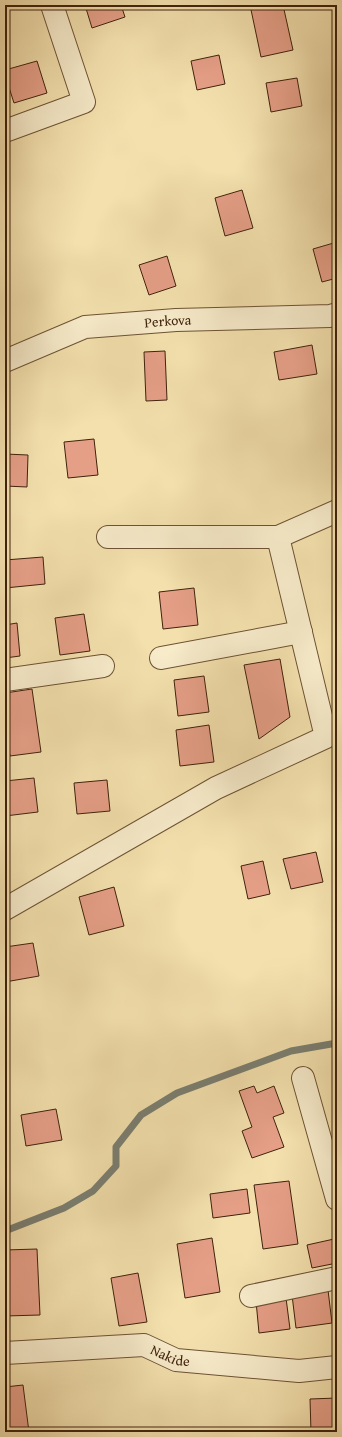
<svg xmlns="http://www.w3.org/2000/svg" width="342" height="1437" font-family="'Gentium Book Plus',serif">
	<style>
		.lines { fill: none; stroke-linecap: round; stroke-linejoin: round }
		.stream { stroke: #7a7e71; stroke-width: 7 }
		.building { fill: #e59f87; stroke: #40220c }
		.minor-casing { stroke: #6d5234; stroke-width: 24 }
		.minor { stroke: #f7ebca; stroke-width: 22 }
		.labels { text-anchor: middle; stroke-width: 3; stroke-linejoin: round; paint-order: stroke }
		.street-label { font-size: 14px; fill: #40220c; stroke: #f7ebca }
	</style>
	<rect width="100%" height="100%" fill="#f3e0ad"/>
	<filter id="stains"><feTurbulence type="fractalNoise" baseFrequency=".005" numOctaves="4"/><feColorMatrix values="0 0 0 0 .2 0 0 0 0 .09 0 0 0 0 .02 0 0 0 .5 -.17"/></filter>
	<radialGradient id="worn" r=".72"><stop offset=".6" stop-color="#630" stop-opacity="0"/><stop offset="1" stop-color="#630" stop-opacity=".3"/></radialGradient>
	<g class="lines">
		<polyline class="stream" points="5,1231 64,1208 93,1191 116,1166 116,1147 141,1115 177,1093 291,1051 337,1043"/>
	</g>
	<g class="building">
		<polygon points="85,5 121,5 125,17 92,28"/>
		<polygon points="162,5 179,5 162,9"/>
		<polygon points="250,5 283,5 293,50 261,57"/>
		<polygon points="219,55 225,84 197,90 191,61"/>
		<polygon points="37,61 47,93 14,103 5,75 5,70"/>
		<polygon points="297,78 302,106 271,112 266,83"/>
		<polygon points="242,190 253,228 225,236 215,198"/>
		<polygon points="337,242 337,278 322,282 313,249"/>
		<polygon points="167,256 176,286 149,295 139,265"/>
		<polygon points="312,345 317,374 279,380 274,352"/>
		<polygon points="165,351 167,400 146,401 144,352"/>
		<polygon points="94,439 98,475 68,478 64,442"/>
		<polygon points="5,454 28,455 27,487 5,486"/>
		<polygon points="43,557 45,584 5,588 5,560"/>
		<polygon points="194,588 198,625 163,629 159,592"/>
		<polygon points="84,614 90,651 60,655 55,618"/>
		<polygon points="17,623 20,656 5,658 5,625"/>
		<polygon points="280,659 290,717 259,739 244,665"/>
		<polygon points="204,676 209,712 178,716 174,680"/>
		<polygon points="32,689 41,752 10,756 5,725 5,693"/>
		<polygon points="209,725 214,762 180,766 176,730"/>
		<polygon points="34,778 38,812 5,816 5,781"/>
		<polygon points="107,780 110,811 77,814 74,783"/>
		<polygon points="316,852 323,882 291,889 283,859"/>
		<polygon points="263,861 270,894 248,899 241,866"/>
		<polygon points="114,887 124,926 89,935 79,897"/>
		<polygon points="33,943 39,976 5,982 5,947"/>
		<polygon points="254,1086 257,1093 274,1086 284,1113 273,1117 284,1147 252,1158 242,1131 252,1127 239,1091"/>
		<polygon points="56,1109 62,1140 26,1146 21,1115"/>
		<polygon points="289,1181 298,1244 263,1249 254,1185"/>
		<polygon points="247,1189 250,1213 213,1218 210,1194"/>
		<polygon points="212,1238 220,1292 185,1298 177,1244"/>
		<polygon points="334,1239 337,1251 337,1263 312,1268 307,1245"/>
		<polygon points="37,1249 40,1315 5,1316 5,1250"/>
		<polygon points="138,1273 147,1322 119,1326 111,1278"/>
		<polygon points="328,1290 332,1323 296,1328 292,1295"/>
		<polygon points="286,1298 290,1329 259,1333 256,1301"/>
		<polygon points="23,1385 29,1432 5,1432 5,1387"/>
		<polygon points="337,1398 337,1432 311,1432 310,1399"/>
	</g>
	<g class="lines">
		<defs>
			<g id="minor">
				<polyline points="5,131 84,102 52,5"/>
				<path id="s1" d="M5,361L85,327L176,320L330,316L337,314"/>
				<polyline points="108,537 278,537 337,511"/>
				<polyline points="161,658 301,632"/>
				<polyline points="5,680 103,666"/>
				<polyline points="5,909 216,788 326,737 278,537"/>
				<polyline points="303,1078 337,1199"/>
				<polyline points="251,1296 337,1278"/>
				<path id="s2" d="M5,1353L144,1345L176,1360L299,1371L337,1367"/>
			</g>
		</defs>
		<use href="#minor" class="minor-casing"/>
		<use href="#minor" class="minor"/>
	</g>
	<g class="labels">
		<g class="street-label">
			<text dy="5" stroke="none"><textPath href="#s1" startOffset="170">Perkova</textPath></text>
			<text dy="5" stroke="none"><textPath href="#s2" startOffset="168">Nakide</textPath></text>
		</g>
	</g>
	<rect width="342" height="1437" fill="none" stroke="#f3e0ad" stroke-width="20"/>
	<rect x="6" y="6" width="330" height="1425" fill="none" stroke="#40220c" stroke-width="2"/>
	<rect x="10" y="10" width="322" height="1417" fill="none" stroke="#40220c"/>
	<rect width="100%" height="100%" filter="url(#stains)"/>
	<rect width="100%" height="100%" fill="url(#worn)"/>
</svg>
